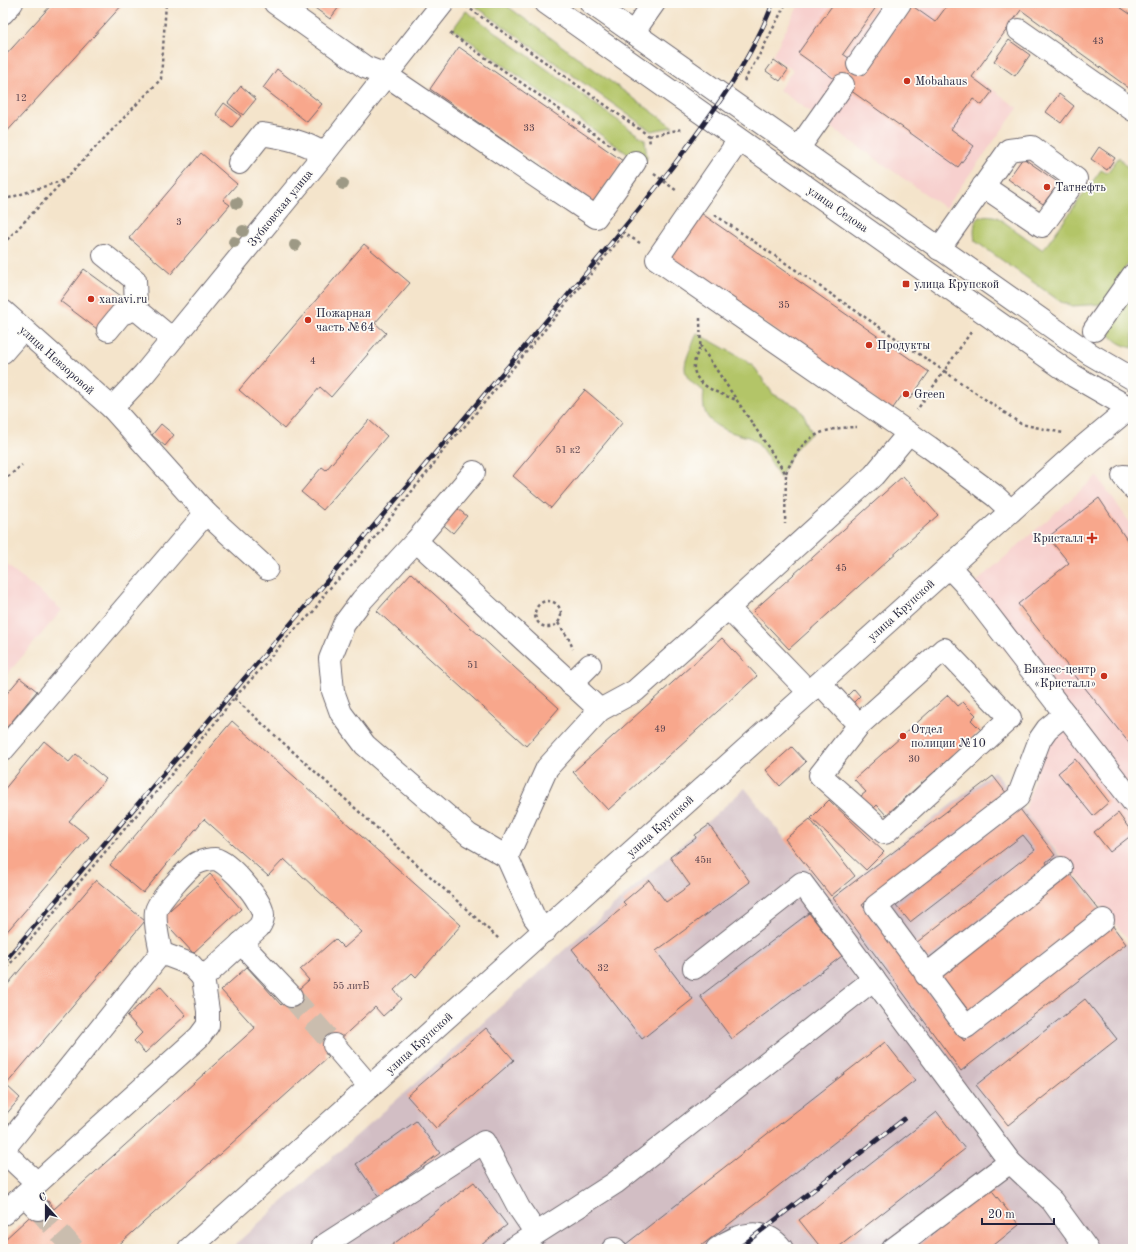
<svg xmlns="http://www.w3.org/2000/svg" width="1136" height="1252" font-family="'Old Standard TT',serif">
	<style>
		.built { fill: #f7d0ce }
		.industrial { fill: #d2bec4 }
		.green { fill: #b3c568; stroke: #6a7452 }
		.building { fill: #f8a78c }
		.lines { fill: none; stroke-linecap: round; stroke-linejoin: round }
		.minor-tunnel { stroke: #cabdae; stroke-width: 22; stroke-dasharray: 22 11; stroke-linecap: butt }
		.minor-casing { stroke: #6c666d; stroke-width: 24 }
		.major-casing { stroke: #6c666d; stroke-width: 24 }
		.path { stroke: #6c666d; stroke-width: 2.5; stroke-dasharray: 3 3; stroke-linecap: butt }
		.minor { stroke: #fff; stroke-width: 22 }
		.major { stroke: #fff; stroke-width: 22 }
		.rail-casing { stroke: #22223b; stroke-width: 4.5 }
		.rail { stroke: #fdfcf7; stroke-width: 3; stroke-dasharray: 9; stroke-linecap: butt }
		.tree { fill: #9d9985 }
		.poi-dot { fill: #c8321e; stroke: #fdfcf7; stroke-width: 1.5 }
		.labels { text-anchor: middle; stroke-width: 3.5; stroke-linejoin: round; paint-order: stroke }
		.number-label { font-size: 10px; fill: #58434f }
		.poi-label { font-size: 12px; fill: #22223b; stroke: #fdfcf7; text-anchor: start }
		.street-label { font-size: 12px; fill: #22223b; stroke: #fdfcf7 }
	</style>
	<rect width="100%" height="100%" fill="#fdfcf7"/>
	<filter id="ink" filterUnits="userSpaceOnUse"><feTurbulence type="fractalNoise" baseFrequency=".025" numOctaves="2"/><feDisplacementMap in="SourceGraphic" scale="8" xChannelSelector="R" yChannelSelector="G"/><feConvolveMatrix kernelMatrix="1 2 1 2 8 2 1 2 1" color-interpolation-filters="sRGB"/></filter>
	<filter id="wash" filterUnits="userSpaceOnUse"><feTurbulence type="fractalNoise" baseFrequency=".012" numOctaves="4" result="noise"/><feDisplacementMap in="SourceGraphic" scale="16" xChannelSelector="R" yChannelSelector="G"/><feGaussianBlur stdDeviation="0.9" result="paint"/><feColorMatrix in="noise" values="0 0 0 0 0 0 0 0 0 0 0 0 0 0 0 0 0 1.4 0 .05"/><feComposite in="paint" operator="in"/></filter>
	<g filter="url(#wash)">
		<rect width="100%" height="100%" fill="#f4e4cb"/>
		<g class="built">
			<polygon points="800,3 949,3 936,22 973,75 1018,108 945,208 779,90 793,70 772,56"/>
			<polygon points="1097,476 1133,527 1133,946 1025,811 1043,748 1064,729 963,594"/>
			<polygon points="3,562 62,610 3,679"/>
		</g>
		<polygon class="industrial" points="994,771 1133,952 1133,1249 230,1249 745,788 831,898"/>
		<g class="green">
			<polygon points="473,3 503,3 673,127 651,131 472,4"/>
			<polygon points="466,11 645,140 647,158 643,165 453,29"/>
			<path d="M1119,157L1125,165L1133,171V255L1104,304L1072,306L1061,302L975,241C972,223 976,211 997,217L1043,250L1101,170L1107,173Z"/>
			<path d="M1133,291V348C1120,345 1111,340 1106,327Z"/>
			<path d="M697,333L745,360L755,368L773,394L798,407L804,415L812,433C795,445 788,460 780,478C772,466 765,450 754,440C750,437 744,436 740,435C715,427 700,421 704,391C673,374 687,360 697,333Z"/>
		</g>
		<g id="blocks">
			<g class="building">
				<polygon points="53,3 124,3 3,136 3,58"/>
				<polygon points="308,3 342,3 330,19"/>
				<polygon points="834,3 879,3 843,54 866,70 911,5 935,22 949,3 1114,3 1133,16 1133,91 1021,10 972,77 992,92 982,105 973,99 951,129 974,146 958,167 798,53"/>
				<polygon points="1009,40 1030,55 1015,76 994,61"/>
				<polygon points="459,47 623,161 594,203 430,89"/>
				<polygon points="774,60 788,70 780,81 766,71"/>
				<polygon points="277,69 322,104 307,122 263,88"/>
				<polygon points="241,86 256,99 243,115 228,103"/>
				<polygon points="1059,94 1074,106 1061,123 1046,112"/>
				<polygon points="224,103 241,116 232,127 216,114"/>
				<polygon points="1099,147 1115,158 1107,170 1091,159"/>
				<polygon points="201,153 237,184 223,200 230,205 171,274 129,238"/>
				<polygon points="1023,158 1059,183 1043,204 1008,179"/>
				<polygon points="698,211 929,372 910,399 903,394 891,411 670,257"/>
				<polygon points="364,244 410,283 375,323 386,333 331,397 320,387 284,429 239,390"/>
				<polygon points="84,269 121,296 97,329 60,301"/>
				<polygon points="585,390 623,422 551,508 513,476"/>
				<polygon points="369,420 387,436 323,510 301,492 322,467 326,470"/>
				<polygon points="161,424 174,435 165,446 152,435"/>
				<polygon points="903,476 938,515 789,649 753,611"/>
				<polygon points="1099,498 1133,549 1133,748 1018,604 1069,563 1048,537"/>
				<polygon points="454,506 467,516 453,533 440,522"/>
				<polygon points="411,573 559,708 526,746 377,611"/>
				<polygon points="722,638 757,676 608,810 573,772"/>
				<polygon points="20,678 37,691 3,732 3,698"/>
				<polygon points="854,689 860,696 853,703 847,696"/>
				<polygon points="948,695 958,706 963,702 976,715 971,720 981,730 886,815 877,805 873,809 861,796 866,792 854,779"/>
				<polygon points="232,721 461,925 416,977 412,973 394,990 402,999 383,1016 375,1007 325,1053 328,1057 114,1249 3,1249 3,1241 38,1209 48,1201 54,1209 255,1028 221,990 247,967 281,1005 309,980 300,970 335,939 344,948 362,932 284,859 268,876 204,819 143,893 110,865"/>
				<polygon points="44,741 69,762 76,754 106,779 69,821 89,837 3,936 3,791"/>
				<polygon points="792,747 806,762 780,786 766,770"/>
				<polygon points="1075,759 1109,802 1093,816 1058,773"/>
				<polygon points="993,776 1007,794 862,905 964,1041 1112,925 1126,944 961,1071 833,898"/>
				<polygon points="829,800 884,852 866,870 811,818"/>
				<polygon points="1020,809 1055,855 1046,862 1048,866 928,959 916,943 1035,850 1023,835 910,922 896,905"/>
				<polygon points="1118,813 1133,834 1110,852 1094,832"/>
				<polygon points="810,819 855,876 831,896 785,839"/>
				<polygon points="709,825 750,882 656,951 693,999 642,1039 572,949 626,905 623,902 649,880 666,902 690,885 670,857 696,838 695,835"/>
				<polygon points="210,874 241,909 193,953 161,918"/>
				<polygon points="1070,874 1100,911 969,1011 941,976"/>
				<polygon points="96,880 145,921 6,1085 20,1098 3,1118 3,990"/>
				<polygon points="809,913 842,956 732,1039 700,996"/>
				<polygon points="160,986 186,1015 145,1053 134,1041 142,1033 127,1016"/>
				<polygon points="1085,999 1117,1039 1008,1125 976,1085"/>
				<polygon points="486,1028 514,1060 436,1128 407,1096"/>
				<polygon points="885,1042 915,1080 697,1249 630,1249 626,1244"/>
				<polygon points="937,1112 965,1149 836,1249 822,1249 799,1220"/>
				<polygon points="416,1121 440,1153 379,1197 356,1164"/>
				<polygon points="474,1182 507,1225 476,1249 387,1249"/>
				<polygon points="990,1188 1019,1225 989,1249 914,1249"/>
			</g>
		</g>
	</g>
	<g filter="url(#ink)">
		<use href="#blocks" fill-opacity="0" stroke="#6c666d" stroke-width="1"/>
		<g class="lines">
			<g class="minor-tunnel">
				<polyline points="291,996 334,1045"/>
				<polyline points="38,1209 74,1249"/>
			</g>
			<defs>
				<g id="minor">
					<polyline points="275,3 365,67 386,75 596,217 635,162"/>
					<polyline points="3,13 12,3"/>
					<polyline points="1019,30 1133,110"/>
					<polyline points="633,33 654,3"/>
					<polyline points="858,64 900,3"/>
					<polyline points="739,140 657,259 929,447 995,496 1011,511"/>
					<polyline points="798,149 843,85"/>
					<path d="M239,163L262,134C285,138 304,141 324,154"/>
					<polyline points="939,249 1009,150 1032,147 1076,179 1042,226 983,186"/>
					<polyline points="104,255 135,280 136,309 172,339"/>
					<polyline points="3,311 112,408 206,513 267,569"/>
					<polyline points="108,330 121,314 136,309"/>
					<polyline points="1094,330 1133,275"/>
					<polyline points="3,352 23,329"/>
					<polyline points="112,408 144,374 324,154 443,3"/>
					<polyline points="474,472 416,541 362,600 344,624 330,659 333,691 341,713 365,745 469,835 507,857 534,917 545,931"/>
					<polyline points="1133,477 1123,476 1133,488"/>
					<polyline points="416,541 600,710"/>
					<polyline points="949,567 964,583 1133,802"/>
					<polyline points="728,608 809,692"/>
					<polyline points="820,683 859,725 944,649 1010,718 885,833 820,775 859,725"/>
					<polyline points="571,684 590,665"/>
					<polyline points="1065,714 1047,729 1040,739 1018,797 876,906 966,1027 1103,920"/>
					<polyline points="3,750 206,513"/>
					<polyline points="507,857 547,768 600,710 635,691 728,608 874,475 908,434"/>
					<polyline points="241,943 291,996"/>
					<polyline points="161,953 190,964 203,978"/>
					<polyline points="694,968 802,883 1010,1162 1052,1201 1087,1249"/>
					<polyline points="926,975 1061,868"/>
					<polyline points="334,1045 370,1087"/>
					<path d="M3,1150L161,953C159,940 154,924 156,911C157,902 189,867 197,863C202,861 210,859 215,859C229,862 264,902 263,916C263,919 261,924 259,927L203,978L208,1011V1025L199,1037L3,1214"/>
					<polyline points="3,1151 37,1183"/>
					<polyline points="24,1195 38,1209"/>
					<polyline points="189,1249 1078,451 1133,405"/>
					<polyline points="322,1249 323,1246 484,1142 519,1208 536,1233"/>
					<polyline points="512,1249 615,1183 874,979"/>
					<polyline points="613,1249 615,1249"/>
					<path d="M717,1249C738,1233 764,1226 782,1249"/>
					<polyline points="893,1249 1010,1162"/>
				</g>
				<g id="major">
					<polyline points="546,3 1074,376 1133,410"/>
					<polyline points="591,3 1090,354 1133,379"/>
				</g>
			</defs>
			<use href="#minor" class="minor-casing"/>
			<use href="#major" class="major-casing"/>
			<g class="path">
				<polyline points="466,6 649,136 650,145"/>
				<polyline points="450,33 616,149"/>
				<polyline points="744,81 761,52 786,3"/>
				<polyline points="649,136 682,129"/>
				<polyline points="654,174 677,191"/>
				<polyline points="3,200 64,180"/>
				<polyline points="715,215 944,371 917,410"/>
				<polyline points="617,229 640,243"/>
				<polyline points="3,244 161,79 166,3"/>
				<path d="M700,318C700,327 701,337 700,346C698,352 695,358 694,364C692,386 720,393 736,400"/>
				<polyline points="971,332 944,371 1021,424 1063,433"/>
				<polyline points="700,345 786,474 785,524"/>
				<path d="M786,473C802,437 818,428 857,427"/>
				<polyline points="3,481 22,465"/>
				<circle cx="548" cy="614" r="13"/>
				<polyline points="558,623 569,639 573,649"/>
				<polyline points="234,698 499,939"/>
				<polyline points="3,972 214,724 234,698 258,672 290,634 313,612 326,592 353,564 430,469 448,444 465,426 624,234"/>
			</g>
			<use href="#minor" class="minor"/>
			<use href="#major" class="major"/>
			<defs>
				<g id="rail">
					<path d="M3,963C173,761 346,560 516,357C568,294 623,231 673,166C711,115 750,63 773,3"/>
					<polyline points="738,1249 904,1119"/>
				</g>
			</defs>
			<use href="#rail" class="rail-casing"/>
			<use href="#rail" class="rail"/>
		</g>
		<g class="tree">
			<circle cx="343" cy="184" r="6"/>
			<circle cx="237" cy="203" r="6"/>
			<circle cx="243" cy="231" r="6"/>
			<circle cx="234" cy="242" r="6"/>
			<circle cx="295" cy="245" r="6"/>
		</g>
	</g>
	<g class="poi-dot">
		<circle cx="907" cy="81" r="4"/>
		<circle cx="1047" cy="187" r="4"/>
		<rect x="902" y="280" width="8" height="8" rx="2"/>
		<circle cx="91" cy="299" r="4"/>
		<circle cx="308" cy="320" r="4"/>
		<circle cx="869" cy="345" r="4"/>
		<circle cx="906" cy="394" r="4"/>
		<path d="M1090 532h4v4h4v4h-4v4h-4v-4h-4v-4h4z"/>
		<circle cx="1104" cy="676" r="4"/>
		<circle cx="903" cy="736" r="4"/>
	</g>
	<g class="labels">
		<g class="number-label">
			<text x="1098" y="44">43</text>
			<text x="21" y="101">12</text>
			<text x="529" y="131">33</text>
			<text x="179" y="225">3</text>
			<text x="784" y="308">35</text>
			<text x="313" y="364">4</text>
			<text x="568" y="453">51 к2</text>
			<text x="841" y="571">45</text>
			<text x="473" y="668">51</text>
			<text x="660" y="732">49</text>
			<text x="914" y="762">30</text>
			<text x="703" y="863">45н</text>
			<text x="603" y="971">32</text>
			<text x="351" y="989">55 литБ</text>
		</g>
		<g class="poi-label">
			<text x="915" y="85">Mobahaus</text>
			<text x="1055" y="191">Татнефть</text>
			<text x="914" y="288">улица Крупской</text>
			<text x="99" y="303">xanavi.ru</text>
			<text x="316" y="317">Пожарная<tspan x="316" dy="14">часть №64</tspan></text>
			<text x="877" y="349">Продукты</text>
			<text x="914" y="398">Green</text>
			<text x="1083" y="542" text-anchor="end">Кристалл</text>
			<text x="1096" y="673" text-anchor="end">Бизнес-центр<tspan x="1096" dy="14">«Кристалл»</tspan></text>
			<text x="911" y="733">Отдел<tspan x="911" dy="14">полиции №10</tspan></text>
		</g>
		<g class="street-label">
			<text transform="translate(280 208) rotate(-51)" y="4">Зубковская улица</text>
			<text transform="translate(838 209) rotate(35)" y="4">улица Седова</text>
			<text transform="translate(57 360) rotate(42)" y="4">улица Невзоровой</text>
			<text transform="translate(901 610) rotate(-42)" y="4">улица Крупской</text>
			<text transform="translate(660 826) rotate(-42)" y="4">улица Крупской</text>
			<text transform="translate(419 1043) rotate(-42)" y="4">улица Крупской</text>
		</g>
	</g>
	<rect width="1136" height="1252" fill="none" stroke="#fdfcf7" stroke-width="16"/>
	<g transform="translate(46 1206) rotate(339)" stroke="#fdfcf7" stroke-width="3" paint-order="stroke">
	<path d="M0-3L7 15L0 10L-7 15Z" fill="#22223b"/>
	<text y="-6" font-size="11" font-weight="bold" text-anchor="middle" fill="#22223b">С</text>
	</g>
	<path d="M982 1218v6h72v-6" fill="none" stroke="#22223b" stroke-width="2"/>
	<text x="988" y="1218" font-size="12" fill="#22223b" stroke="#fdfcf7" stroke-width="3" paint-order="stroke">20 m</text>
</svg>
